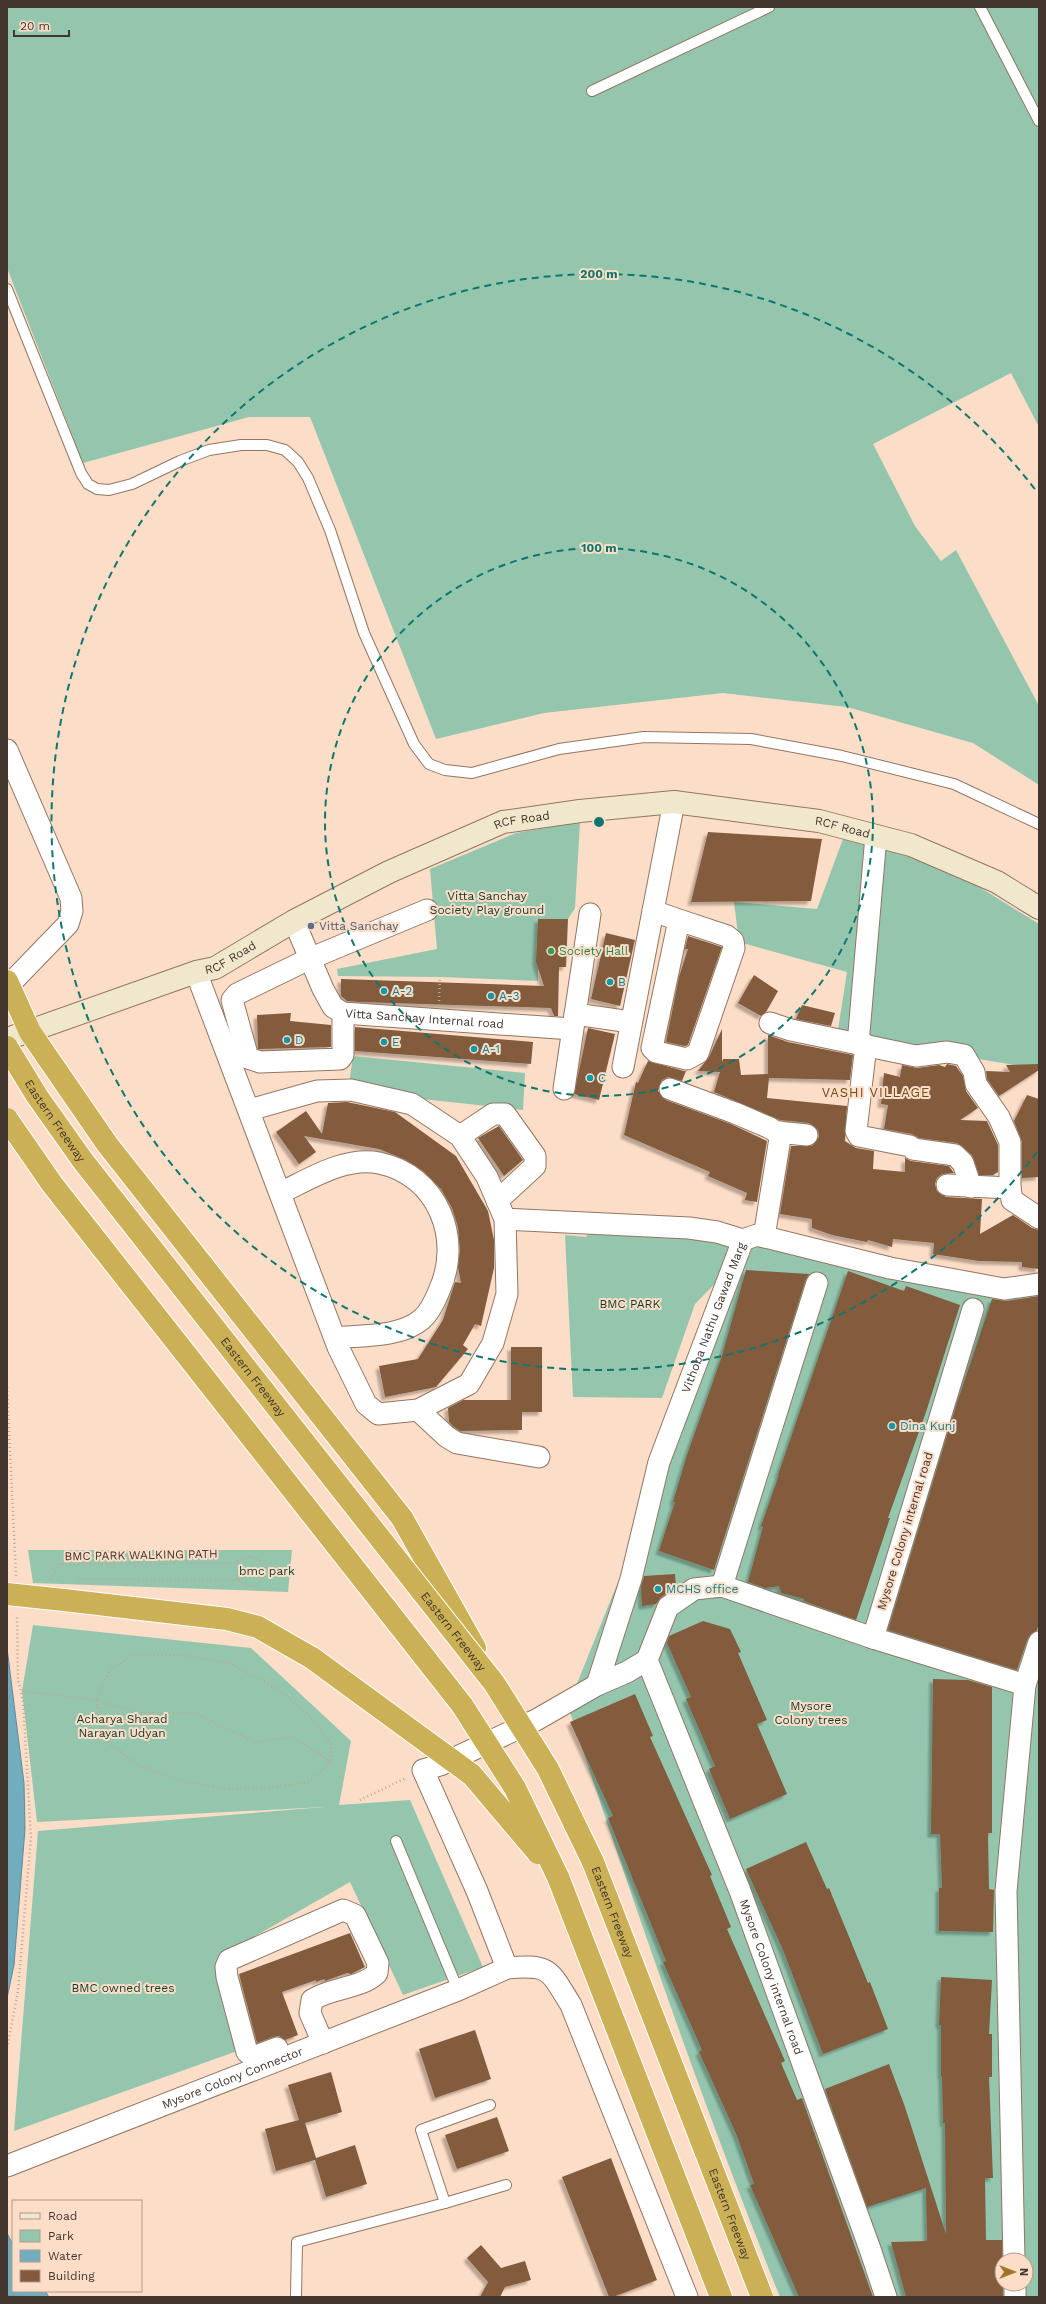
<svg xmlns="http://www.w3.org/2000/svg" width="1046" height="2304" font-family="'Work Sans',sans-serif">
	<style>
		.green { fill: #94c6ae; fill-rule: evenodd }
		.water { fill: #72adbf; stroke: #648994 }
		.building { fill: #825b3e; filter: url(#shadow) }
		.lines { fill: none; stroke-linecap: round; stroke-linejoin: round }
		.lane-casing { stroke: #927663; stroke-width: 12 }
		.street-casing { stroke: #927663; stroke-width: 23 }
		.secondary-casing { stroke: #927663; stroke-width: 24 }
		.highway-casing { stroke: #fff; stroke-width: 24 }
		.path { stroke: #bea694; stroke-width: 2.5; stroke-dasharray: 1 3; stroke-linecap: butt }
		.lane { stroke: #fff; stroke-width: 10 }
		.street { stroke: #fff; stroke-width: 21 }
		.secondary { stroke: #f0e7cc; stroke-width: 22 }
		.highway { stroke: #ccb055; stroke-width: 22 }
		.highway-bridge-casing { stroke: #fff; stroke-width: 24; stroke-linecap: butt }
		.highway-bridge { stroke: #ccb055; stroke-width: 22 }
		.ring { fill: none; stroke: #0f766e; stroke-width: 2; stroke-dasharray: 7 5 }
		.service-dot { fill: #5c6f8a; stroke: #fcddc7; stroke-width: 1.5 }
		.leisure-dot { fill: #2e9e5b; stroke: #fcddc7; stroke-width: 1.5 }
		.culture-dot { fill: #0f9aa8; stroke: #fcddc7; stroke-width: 1.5 }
		.labels { text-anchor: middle; stroke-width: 4; stroke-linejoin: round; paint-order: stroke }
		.street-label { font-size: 12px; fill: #42362e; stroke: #fcddc7 }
		.park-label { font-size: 12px; fill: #0e3b2a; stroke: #fcddc7 }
		.service-label { font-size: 12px; fill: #4e5e75; stroke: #fcddc7; text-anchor: start }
		.leisure-label { font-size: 12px; fill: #27864d; stroke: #fcddc7; text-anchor: start }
		.culture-label { font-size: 12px; fill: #0d838f; stroke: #fcddc7; text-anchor: start }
		.neighbourhood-label { font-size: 13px; letter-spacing: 1px; fill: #6d4d19; stroke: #fcddc7 }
		.centre { fill: #0f766e; stroke: #fcddc7; stroke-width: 2 }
		.ring-label { font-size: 12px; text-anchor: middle; font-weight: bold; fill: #0f766e; stroke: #fcddc7; stroke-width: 4; stroke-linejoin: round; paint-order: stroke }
	</style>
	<defs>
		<filter id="shadow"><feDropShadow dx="-3.5" dy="3.5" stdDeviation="1" flood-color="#0004"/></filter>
	</defs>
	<rect width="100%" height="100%" fill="#fcddc7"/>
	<g class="green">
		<polygon points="7,7 1039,7 1039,427 1011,373 873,444 915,526 941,561 956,550 1039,706 1039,785 973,743 847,707 723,693 544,713 436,739 310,417 249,417 83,463 7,268"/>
		<polygon points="580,822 575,908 568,919 538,919 538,981 440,977 338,976 337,969 437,949 430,869 516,833"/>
		<polygon points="843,839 899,851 976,885 1039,924 1039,1069 837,1036 847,972 739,942 734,902 817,909"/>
		<polygon points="353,1056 525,1073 523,1110 348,1091"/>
		<path d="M588,1233L755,1243L890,1268L1039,1282V2297H780C702,2103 634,1905 568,1706L754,1244L695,1304L662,1398L573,1397L565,1235L586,1237ZM1002,2260H1026V2284H1002Z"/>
		<polygon points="28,1550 292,1550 288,1592 33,1583"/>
		<polygon points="33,1625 251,1648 351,1741 339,1805 410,1800 483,1967 403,1995 350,1882 217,1958 240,2050 14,2131 38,1831 324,1807 37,1822 22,1691"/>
	</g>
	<g class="water">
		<polygon points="7,1648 24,1783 25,1829 14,1965 7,1998"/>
		<polygon points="7,2233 13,2245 13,2291 45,2291 49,2297 7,2296"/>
	</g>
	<g class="building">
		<polygon points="708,832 822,839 811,901 691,902"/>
		<polygon points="538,919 568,919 566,967 559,967 558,1016 554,1016 551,1008 360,1002 347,1001 341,996 341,979 544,986 536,962"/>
		<polygon points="606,933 635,940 620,1006 591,999"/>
		<polygon points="688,936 722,947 688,1045 685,1046 666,1042 679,977 688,949 685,949"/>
		<polygon points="754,975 778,991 766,1012 761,1016 738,1003"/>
		<polygon points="802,1005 835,1013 831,1026 796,1019"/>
		<polygon points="291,1013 290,1021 331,1025 331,1047 258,1049 257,1015"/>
		<polygon points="355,1027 533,1042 531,1064 355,1051"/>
		<polygon points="588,1028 615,1034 599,1100 574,1094"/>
		<polygon points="722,1029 722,1062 723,1059 739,1059 741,1075 768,1074 768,1035 788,1042 853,1055 850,1080 769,1078 767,1098 847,1106 845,1141 856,1148 874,1151 873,1169 905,1172 905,1158 911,1161 949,1166 954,1173 942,1174 937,1178 935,1184 937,1191 946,1197 982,1199 980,1234 1013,1215 1032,1228 1039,1230 1039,1269 1022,1267 1022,1262 979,1261 933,1254 934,1243 893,1239 892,1247 868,1240 867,1242 832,1235 812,1228 812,1219 780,1214 791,1146 812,1146 819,1137 818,1130 809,1123 780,1120 714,1092 720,1072 698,1071 709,1057"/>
		<polygon points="648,1061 684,1071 692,1070 686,1071 682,1081 668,1077 662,1080 658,1091 666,1100 731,1124 767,1141 757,1202 745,1200 747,1193 708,1176 710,1172 624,1135 636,1082 638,1083"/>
		<polygon points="947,1064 956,1066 963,1076 966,1091 978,1108 960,1120 987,1121 998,1145 998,1172 993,1175 979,1175 972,1155 957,1143 919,1138 912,1134 884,1129 888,1105 881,1104 884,1073 900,1077 902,1065 917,1068 939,1065 945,1067"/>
		<polygon points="1039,1064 1039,1070 999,1096 987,1079 986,1071 1010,1072 1006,1065"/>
		<polygon points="1027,1095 1039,1099 1039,1177 1022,1178 1022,1142 1014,1121"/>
		<polygon points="347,1102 395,1112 456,1156 488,1211 494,1240 494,1268 481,1326 475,1324 463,1345 468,1349 436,1387 385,1397 379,1366 418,1359 443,1320 455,1282 461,1283 458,1267 460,1250 458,1227 452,1208 441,1189 423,1171 406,1160 379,1149 304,1136 316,1152 299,1164 276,1132 306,1111 322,1134 328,1103"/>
		<polygon points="499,1126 523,1160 504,1176 478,1138"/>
		<polygon points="746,1270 809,1274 806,1279 714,1570 659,1551 675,1502 673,1502 687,1455 722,1356"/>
		<polygon points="848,1271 904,1291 906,1286 960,1305 926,1412 888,1518 890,1518 856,1620 804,1601 804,1599 781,1593 779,1586 765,1588 748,1582 763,1527 761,1526 779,1475 778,1475"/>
		<polygon points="1039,1296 1039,1623 1037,1630 1028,1638 1017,1670 888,1630 957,1403 992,1299 1006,1301"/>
		<polygon points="511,1347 542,1347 542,1412 522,1412 522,1430 460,1431 454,1427 449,1422 448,1408 463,1400 511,1400"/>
		<polygon points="675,1574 676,1587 661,1597 656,1604 642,1606 641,1588 644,1576"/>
		<polygon points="703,1621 730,1629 741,1652 738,1653 767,1720 757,1724 787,1794 730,1819 709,1769 715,1766 686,1699 691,1697 667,1643 669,1636"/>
		<polygon points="933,1679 968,1680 992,1687 992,1833 988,1833 989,1889 994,1890 993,1932 939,1931 939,1888 942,1888 940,1834 931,1834"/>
		<polygon points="635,1694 653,1736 650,1737 712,1875 710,1876 731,1927 727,1929 785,2061 781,2063 797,2100 802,2098 873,2297 799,2297 750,2185 754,2184 737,2136 699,2052 702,2050 663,1962 666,1961 608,1818 613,1816 570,1722"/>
		<polygon points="806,1842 827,1889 829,1888 868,1983 870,1982 888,2029 823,2054 783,1950 746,1869"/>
		<polygon points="350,1933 365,1967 351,1974 347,1973 325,1981 324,1979 316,1982 316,1980 282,1992 298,2035 285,2040 279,2036 273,2037 257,2043 239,1974"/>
		<polygon points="941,1977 992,1980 989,2034 992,2034 992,2077 989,2077 993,2178 985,2178 986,2240 1002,2240 1003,2297 906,2297 891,2242 927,2241 926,2188 867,2207 825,2089 889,2064 905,2107 946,2234 945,2123 943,2123 942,2076 941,2076 941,2025 939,2025"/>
		<polygon points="475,2030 491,2079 435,2098 419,2049"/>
		<polygon points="331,2072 342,2112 305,2123 316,2158 355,2145 367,2184 326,2197 315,2160 276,2171 265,2129 299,2120 288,2085"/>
		<polygon points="497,2117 509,2151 457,2169 445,2135"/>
		<polygon points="611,2158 657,2280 613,2297 609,2297 562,2177"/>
		<polygon points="481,2245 501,2268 525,2261 531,2280 505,2287 500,2297 480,2297 488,2282 467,2258"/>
	</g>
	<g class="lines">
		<defs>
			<g id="lane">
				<polyline points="980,7 1039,121"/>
				<polyline points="592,91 769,7"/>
				<polyline points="7,289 81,473 88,484 97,489 109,490 132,484 180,461 209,450 241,445 267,445 285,450 298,462 308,478 330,530 364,633 414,744 429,764 445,770 472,773 559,749 644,737 751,739 842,756 954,784 1039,824"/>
				<polyline points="396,1841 458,1990"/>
				<polyline points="490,2105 421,2130 445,2203 506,2185"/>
				<polyline points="296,2297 297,2242 445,2203"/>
			</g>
			<g id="street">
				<polyline points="7,750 71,898 72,911 68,924 9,985"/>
				<polyline points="653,911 679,920 727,936 733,941 734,948 698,1053 687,1059 656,1052 652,1048 679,920"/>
				<path id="s1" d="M294,921L323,989L333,1007L343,1013L572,1029"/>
				<polyline points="196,972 338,1347 366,1404 378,1414 418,1410 469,1384 493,1343 507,1294 505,1219 487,1177 460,1136 412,1104 351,1090 317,1091 249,1110"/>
				<polyline points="343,1013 343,1055 340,1059 260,1062 248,1058 232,1000 237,994 309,959 427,910"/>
				<polyline points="575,1014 631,1022"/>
				<polyline points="770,1023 791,1030 916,1056 947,1052 964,1055 974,1072 976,1084 999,1117 1010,1142 1010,1188"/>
				<polyline points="858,1044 876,836"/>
				<polyline points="866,1045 856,1131 859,1136 910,1146 913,1149 955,1155 963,1163 971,1187"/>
				<polyline points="623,1067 674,802"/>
				<polyline points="564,1089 590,914"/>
				<polyline points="670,1089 735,1113 770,1128 776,1132 807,1135"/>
				<polyline points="460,1136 493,1114 505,1114 535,1156 535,1166 497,1201"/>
				<polyline points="947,1185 1010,1188 1012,1200 1039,1218"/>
				<path d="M280,1193C310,1179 345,1156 379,1163C438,1175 463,1239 439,1291C435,1301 430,1312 422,1319C400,1338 362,1335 335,1338"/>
				<polyline points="505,1219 689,1228 717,1232 743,1240"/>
				<polyline points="764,1237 781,1132"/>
				<polyline points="973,1309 873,1638 1025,1685"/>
				<polyline points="418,1410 447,1437 457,1443 539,1457"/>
				<polyline points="722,1586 817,1283"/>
				<path id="s2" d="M873,1638L722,1586L694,1589L668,1607L647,1660L740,1891L870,2249L886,2297"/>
				<path d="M647,1660L627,1672L597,1685L536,1720L440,1765L423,1770L477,1891L507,1968C551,1964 549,1970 571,2005L687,2297"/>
				<path id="s3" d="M597,1685L631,1579L659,1462L743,1240L757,1235L890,1268L1004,1289L1039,1284"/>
				<path d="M277,2048L253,2057L247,2052L227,1977L226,1967L229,1960L343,1910L355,1915L378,1963L377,1973C361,1989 332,1987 312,2000L310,2013L323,2043"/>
				<path id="s4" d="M7,2166L458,1990L507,1968"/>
				<polyline points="1014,2260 1006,1891 1025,1685 1039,1642"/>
				<polyline points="1015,2284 1015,2297"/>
			</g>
			<g id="secondary">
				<path id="s5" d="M7,1039L196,972L215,968L294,921L389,872L503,822L580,811L674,802L819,821L911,845L997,882L1039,908"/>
			</g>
			<g id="highway">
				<polyline points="7,981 30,1032 107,1144 402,1518 475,1648"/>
				<polyline points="64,1600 227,1619 258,1627 312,1658"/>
				<polyline points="558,1877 721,2297"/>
			</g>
		</defs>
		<use href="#lane" class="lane-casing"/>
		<use href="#street" class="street-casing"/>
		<use href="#secondary" class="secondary-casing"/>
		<use href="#highway" class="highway-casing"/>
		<g class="path">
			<polyline points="439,1001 440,977"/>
			<polyline points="7,1387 16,1576"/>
			<path d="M51,1579L59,1564L232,1563L250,1556L262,1562L266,1571C260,1587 251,1590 237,1580L76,1579"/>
			<polyline points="237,1580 240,1561"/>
			<polyline points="22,1691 96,1700 110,1670 134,1654 182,1655 229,1663 276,1688 309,1715 331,1744 331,1762 308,1782 266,1788 227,1789 180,1781 136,1764 105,1739 96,1700 137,1713 195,1713 255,1742 293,1737 331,1762"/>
			<polyline points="360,1800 406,1778"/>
			<polyline points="7,2048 18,1991 31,1837 23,1701 18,1679 17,1615"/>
		</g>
		<use href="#lane" class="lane"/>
		<use href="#street" class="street"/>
		<use href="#secondary" class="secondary"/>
		<use href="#highway" class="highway"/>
		<defs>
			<g id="highway-bridge">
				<path id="s6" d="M7,1047L37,1096L83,1161L494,1683L548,1769L593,1862L762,2297"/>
				<polyline points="7,1119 52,1184 462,1705 515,1788 558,1877"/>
				<polyline points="7,1594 64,1600"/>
				<polyline points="312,1658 472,1775 538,1853"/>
			</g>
		</defs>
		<use href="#highway-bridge" class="highway-bridge-casing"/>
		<use href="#highway-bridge" class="highway-bridge"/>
	</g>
	<g class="ring">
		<circle cx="599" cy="822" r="274"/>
		<path d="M1037 1152A548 548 0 1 1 1037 492"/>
	</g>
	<circle class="service-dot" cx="311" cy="926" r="4"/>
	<circle class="leisure-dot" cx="551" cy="951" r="4"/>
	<g class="culture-dot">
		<circle cx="610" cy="982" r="4"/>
		<circle cx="384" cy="991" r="4"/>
		<circle cx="491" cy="996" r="4"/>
		<circle cx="287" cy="1040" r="4"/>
		<circle cx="384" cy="1042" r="4"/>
		<circle cx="474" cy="1049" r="4"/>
		<circle cx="590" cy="1078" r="4"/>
		<circle cx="892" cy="1426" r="4"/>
		<circle cx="658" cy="1589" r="4"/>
	</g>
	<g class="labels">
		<g class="street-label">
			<text dy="4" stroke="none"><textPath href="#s5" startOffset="562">RCF Road</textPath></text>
			<text dy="4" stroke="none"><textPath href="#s5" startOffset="886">RCF Road</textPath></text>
			<text dy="4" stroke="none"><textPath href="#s5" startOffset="238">RCF Road</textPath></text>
			<text dy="4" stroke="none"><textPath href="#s1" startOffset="188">Vitta Sanchay Internal road</textPath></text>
			<text dy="4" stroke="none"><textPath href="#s6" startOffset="88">Eastern Freeway</textPath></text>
			<text dy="4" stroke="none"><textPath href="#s3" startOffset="386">Vithoba Nathu Gawad Marg</textPath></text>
			<text dy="4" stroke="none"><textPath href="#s6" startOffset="412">Eastern Freeway</textPath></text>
			<text transform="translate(905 1531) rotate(-73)" y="4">Mysore Colony internal road</text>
			<text transform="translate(141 1555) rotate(-1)" y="4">BMC PARK WALKING PATH</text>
			<text dy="4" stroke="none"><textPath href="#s6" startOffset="736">Eastern Freeway</textPath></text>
			<text dy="4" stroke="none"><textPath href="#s6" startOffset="1060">Eastern Freeway</textPath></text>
			<text dy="4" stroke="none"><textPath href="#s2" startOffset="617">Mysore Colony internal road</textPath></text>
			<text dy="4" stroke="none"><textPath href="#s4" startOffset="242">Mysore Colony Connector</textPath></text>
			<text dy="4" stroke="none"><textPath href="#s6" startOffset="1384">Eastern Freeway</textPath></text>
		</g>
		<g class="park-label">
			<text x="487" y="900">Vitta Sanchay<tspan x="487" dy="14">Society Play ground</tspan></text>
			<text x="630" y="1308">BMC PARK</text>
			<text x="267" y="1575">bmc park</text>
			<text x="811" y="1710">Mysore<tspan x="811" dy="14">Colony trees</tspan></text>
			<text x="122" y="1723">Acharya Sharad<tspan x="122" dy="14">Narayan Udyan</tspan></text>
			<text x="123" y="1992">BMC owned trees</text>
		</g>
		<g class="service-label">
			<text x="319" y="930">Vitta Sanchay</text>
		</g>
		<g class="leisure-label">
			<text x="559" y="955">Society Hall</text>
		</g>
		<g class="culture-label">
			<text x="618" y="986">B</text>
			<text x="392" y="995">A-2</text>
			<text x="499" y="1000">A-3</text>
			<text x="295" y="1044">D</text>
			<text x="392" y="1046">E</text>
			<text x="482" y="1053">A-1</text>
			<text x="598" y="1082">C</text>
			<text x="900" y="1430">Dina Kunj</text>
			<text x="666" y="1593">MCHS office</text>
		</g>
		<g class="neighbourhood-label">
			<text x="876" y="1097">VASHI VILLAGE</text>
		</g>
	</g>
	<circle cx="599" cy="822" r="6" class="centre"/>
	<g class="ring-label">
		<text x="599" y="278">200 m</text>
		<text x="599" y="552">100 m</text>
	</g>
	<rect width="1046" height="2304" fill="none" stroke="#42362e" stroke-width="16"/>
	<rect x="12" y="2200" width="130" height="92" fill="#fcddc7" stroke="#b29a8a"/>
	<rect x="20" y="2213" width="20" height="6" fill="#f0e7cc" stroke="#b29a8a"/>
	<text x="48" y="2220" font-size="12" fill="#42362e">Road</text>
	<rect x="20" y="2230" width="20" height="12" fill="#94c6ae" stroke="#b29a8a"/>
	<text x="48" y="2240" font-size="12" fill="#42362e">Park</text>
	<rect x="20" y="2250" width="20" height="12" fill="#72adbf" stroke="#b29a8a"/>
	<text x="48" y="2260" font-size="12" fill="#42362e">Water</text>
	<rect x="20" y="2270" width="20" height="12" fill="#825b3e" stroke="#b29a8a"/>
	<text x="48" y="2280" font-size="12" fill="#42362e">Building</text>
	<g transform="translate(1014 2272) rotate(90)"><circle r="19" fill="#fcddc7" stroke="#b29a8a"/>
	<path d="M0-3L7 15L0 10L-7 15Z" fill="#a27326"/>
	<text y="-6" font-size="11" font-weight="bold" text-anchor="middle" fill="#42362e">N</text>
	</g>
	<path d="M14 30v6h55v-6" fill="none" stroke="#42362e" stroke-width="2"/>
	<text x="20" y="30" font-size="12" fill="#42362e" stroke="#fcddc7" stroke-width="3" paint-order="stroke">20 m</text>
</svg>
